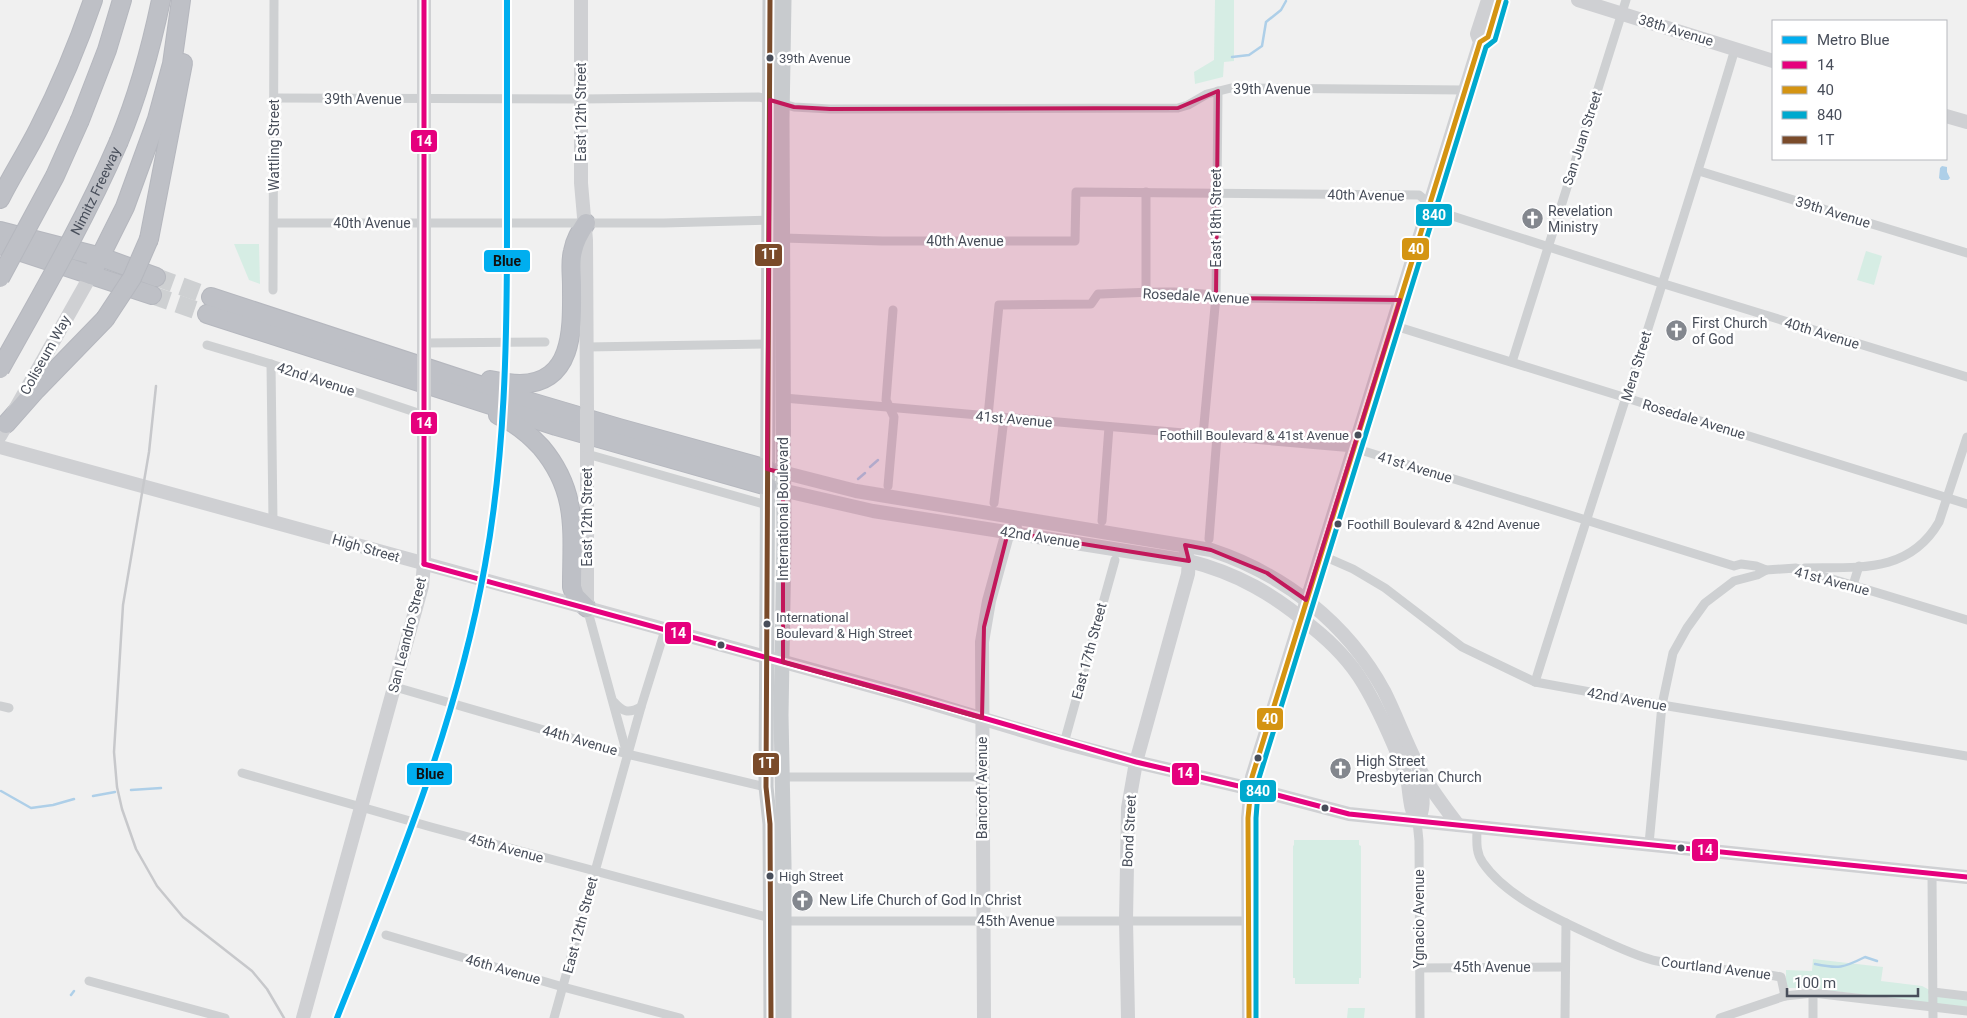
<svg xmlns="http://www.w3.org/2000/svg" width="1967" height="1018" font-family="Roboto,sans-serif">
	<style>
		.green { fill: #d6ede4 }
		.water { fill: #aecfe8 }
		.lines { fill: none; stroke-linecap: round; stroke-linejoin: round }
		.stream { stroke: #aecfe8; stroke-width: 2.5 }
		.highway-tunnel { stroke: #ced0d2; stroke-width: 18; stroke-dasharray: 18 9; stroke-linecap: butt }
		.highway-casing { stroke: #b5b7be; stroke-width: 20 }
		.street { stroke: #ced0d2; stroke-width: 9 }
		.secondary { stroke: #cfd0d3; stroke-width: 14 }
		.primary { stroke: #c8cbce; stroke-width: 15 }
		.highway { stroke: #bec0c6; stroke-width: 18 }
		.rail { stroke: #c7c8cb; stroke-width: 2.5 }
		.highway-bridge-casing { stroke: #b5b7be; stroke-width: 20; stroke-linecap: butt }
		.secondary-bridge { stroke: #cfd0d3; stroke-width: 14 }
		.highway-bridge { stroke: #bec0c6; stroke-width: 18 }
		.bus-1-casing { stroke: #fff; stroke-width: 9 }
		.bus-2-casing { stroke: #fff; stroke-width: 9 }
		.bus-3-casing { stroke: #fff; stroke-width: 9 }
		.bus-4-casing { stroke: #fff; stroke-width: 9 }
		.bus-1 { stroke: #e5007d; stroke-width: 5 }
		.bus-2 { stroke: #d49412; stroke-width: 5 }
		.bus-3 { stroke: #00a9ce; stroke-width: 5 }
		.bus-4 { stroke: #7a4b2a; stroke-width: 5 }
		.metro-1-casing { stroke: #fff; stroke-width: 10 }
		.metro-1 { stroke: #00aeef; stroke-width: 6 }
		.marked { fill: #c2185b; fill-opacity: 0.2; stroke: #c2185b; stroke-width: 4; stroke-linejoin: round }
		.bus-dot { fill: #484e5a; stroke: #fff; stroke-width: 2 }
		.labels { text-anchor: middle; stroke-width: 5; stroke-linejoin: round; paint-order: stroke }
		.bus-label { font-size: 13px; fill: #484e5a; stroke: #fff; text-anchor: start }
		.street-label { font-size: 14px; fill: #484e5a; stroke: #fff }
		.poi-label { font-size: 14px; fill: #484e5a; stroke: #fff; text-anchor: start }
		.line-badge { stroke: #fff; stroke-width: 2 }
		.badge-label { font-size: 14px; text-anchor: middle; font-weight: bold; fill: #fff }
		.pale-badge-label { font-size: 14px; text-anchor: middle; font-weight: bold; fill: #111 }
	</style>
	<rect width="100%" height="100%" fill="#f0f0f0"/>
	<g class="green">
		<polygon points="1215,0 1234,0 1234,61 1224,62 1223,77 1195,84 1194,72 1214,60"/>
		<polygon points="234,244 259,244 260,284 249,280"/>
		<polygon points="1866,251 1882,256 1874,285 1857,280"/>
		<polygon points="1294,840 1359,840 1359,845 1361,846 1361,978 1359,978 1359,984 1295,984 1295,978 1293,978 1293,846 1294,845"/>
		<polygon points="1813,959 1883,967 1881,981 1922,986 1943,997 1967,999 1967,1008 1811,988 1789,988 1786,985 1786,970 1812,971"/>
		<polygon points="1348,1008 1365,1008 1364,1018 1347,1018"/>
	</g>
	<polygon class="water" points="1942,166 1947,167 1947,172 1950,178 1948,180 1941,180 1939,178 1940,168"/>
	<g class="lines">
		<g class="stream">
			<polyline points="1232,57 1249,55 1262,46 1266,22 1281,10 1286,1"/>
			<polyline points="870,467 878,460"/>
			<polyline points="858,479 865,473"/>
			<polyline points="131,790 161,788"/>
			<polyline points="1,791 31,808 53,805 74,799"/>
			<polyline points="93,796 115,792"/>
			<path d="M1815,964C1839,969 1843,968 1865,957L1877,961"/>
			<polyline points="71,995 74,991"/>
		</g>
		<g class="highway-tunnel">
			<polyline points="156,277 211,297"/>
			<polyline points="152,295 207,314"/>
		</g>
		<defs>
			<g id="highway">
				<polyline points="80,120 107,50 122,0"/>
				<path d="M119,141C138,95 151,48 161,0"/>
				<path d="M0,199C12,175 27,152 39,128C60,87 78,44 93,0"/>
				<polyline points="0,231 101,257 156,277"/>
				<polyline points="149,239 183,63"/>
				<polyline points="0,245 152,295"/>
				<polyline points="91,275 125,207 157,119 172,64 181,0"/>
				<polyline points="211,297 531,402 619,428 767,469"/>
				<polyline points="207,314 556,426 767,486"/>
				<path d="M490,380C500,382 510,384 520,384C576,383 572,324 572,285C572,274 570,261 573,251C575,240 580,232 586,223"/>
				<path d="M498,415C514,422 529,434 541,447C579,492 572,532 572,587L575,596L587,608"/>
				<polyline points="6,424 36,390 105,319"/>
			</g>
		</defs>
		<use href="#highway" class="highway-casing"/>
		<g class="street">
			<polyline points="274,98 581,99 759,97 794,107 830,109 1178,108 1188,105 1207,94 1231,88 1465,90"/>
			<polyline points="1699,171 1967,253"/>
			<polyline points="274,223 664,223 770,220"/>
			<polyline points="783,238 882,241 1075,241 1076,192 1419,195 1440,212 1661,283 1967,377"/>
			<polyline points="273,290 274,0"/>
			<polyline points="1146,292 1146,192"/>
			<polyline points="1392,325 1967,504"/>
			<polyline points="424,343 545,342"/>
			<polyline points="207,345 271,364 424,415"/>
			<polyline points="587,347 768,344"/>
			<polyline points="1512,362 1626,0"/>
			<polyline points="271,364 273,521"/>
			<polyline points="784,398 1354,448 1734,566 1741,564 1756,566 1766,570 1796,568 1967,620"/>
			<path d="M988,416L999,305L1091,304L1098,294C1134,293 1190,288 1224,298L1400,300"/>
			<polyline points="1203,435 1216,296 1218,91"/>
			<polyline points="587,454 767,505"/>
			<polyline points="888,486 894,417 886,400 893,310"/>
			<polyline points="994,503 1004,418"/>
			<polyline points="1102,521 1109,427"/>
			<polyline points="1209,539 1217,436"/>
			<polyline points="1321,555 1353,569 1385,588 1462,647 1535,682 1662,705 1967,756"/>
			<path d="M1805,568C1857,567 1909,574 1939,522L1967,437"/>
			<polyline points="1853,585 1859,566"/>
			<polyline points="587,608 627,754"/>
			<path d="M1535,682C1601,471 1672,261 1735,49"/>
			<polyline points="395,687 627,754 766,787"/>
			<path d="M614,702C623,712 628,714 641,707"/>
			<polyline points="0,706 9,708"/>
			<polyline points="1064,743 1115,560"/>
			<polyline points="242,773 431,827 770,918"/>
			<polyline points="781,777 983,777"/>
			<polyline points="1417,821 1419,841 1420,1018"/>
			<path d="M1477,827C1477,840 1475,852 1483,863C1508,899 1562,921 1600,939C1618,947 1638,957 1657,961C1698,969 1740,969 1781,977L1785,996"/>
			<polyline points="1649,844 1662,705 1673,653 1687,628 1705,603 1734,581 1757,575 1766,570"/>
			<polyline points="1932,874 1933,1018"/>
			<polyline points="784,921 1248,921"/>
			<polyline points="386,935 563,987 680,1018"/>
			<polyline points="1420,968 1565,967"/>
			<polyline points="89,981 225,1018"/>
			<polyline points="1933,992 1967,996"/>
			<polyline points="1813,993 1813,1018"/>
			<polyline points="554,1018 641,707 665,630"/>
			<polyline points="1565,1018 1566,923"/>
			<polyline points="1720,1018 1785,996 1813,993 1967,1011"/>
		</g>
		<g class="secondary">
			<polyline points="581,0 581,183 586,240 587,410"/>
			<polyline points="1578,0 1773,61"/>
			<polyline points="1480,42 1488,37 1499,0"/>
			<polyline points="1946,116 1967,122"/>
			<polyline points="424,357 424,0"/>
			<polyline points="0,436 91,275"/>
			<polyline points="0,447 904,695 1064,743 1136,762 1277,795 1349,814 1967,877"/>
			<path d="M774,470L856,491L1211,550C1284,574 1347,623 1384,691C1396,715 1405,740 1417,764C1428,786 1443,805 1458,825"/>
			<path d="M773,488L873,511L1189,561C1237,573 1275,595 1312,627C1332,643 1350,661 1363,683C1377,706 1388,731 1398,755C1402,765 1406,774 1408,784C1410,797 1410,810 1417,821"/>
			<polyline points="587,608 587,446"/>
			<path d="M1417,821C1427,809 1422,787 1418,773"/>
			<polyline points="303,1018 422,586 424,564 424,394"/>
			<polyline points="984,1018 982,642 989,601 1006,539 1009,532 1015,528"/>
			<polyline points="1128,1018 1126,920 1128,808 1136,762 1188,574 1189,561 1186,554"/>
			<polyline points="1249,1018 1248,818 1252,777 1480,42 1477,34 1488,0"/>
		</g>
		<g class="primary">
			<polyline points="770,0 766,787 770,824 771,1018"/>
			<polyline points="784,0 782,119 784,542 781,715 784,864 784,1018"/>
		</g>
		<use href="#highway" class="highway"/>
		<polyline class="rail" points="156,386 149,452 123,605 114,752 117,787 122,809 136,849 157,886 183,917 252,971 267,989 284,1018"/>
		<defs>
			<g id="highway-bridge">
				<polyline points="0,278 55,176 80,120"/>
				<polyline points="105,319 132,278 149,239"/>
				<path id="s1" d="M0,369C42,294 85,220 119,141"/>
			</g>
		</defs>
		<use href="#highway-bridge" class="highway-bridge-casing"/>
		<g class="secondary-bridge">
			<polyline points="424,357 424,394"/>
			<polyline points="587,446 587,410"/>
		</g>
		<use href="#highway-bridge" class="highway-bridge"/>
		<defs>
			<g id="bus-1">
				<polyline points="424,0 424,564"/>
				<polyline points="424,564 904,695 1136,762 1277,795 1349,814 1967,877"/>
			</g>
			<polyline id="bus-2" points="1249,1018 1248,818 1252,777 1480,42 1488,37 1499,0"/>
			<polyline id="bus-3" points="1256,1018 1256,818 1259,778 1486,47 1495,40 1506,2"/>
			<polyline id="bus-4" points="770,0 766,787 770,824 771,1018"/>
		</defs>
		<use href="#bus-1" class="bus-1-casing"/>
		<use href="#bus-2" class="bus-2-casing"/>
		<use href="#bus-3" class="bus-3-casing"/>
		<use href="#bus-4" class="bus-4-casing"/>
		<use href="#bus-1" class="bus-1"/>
		<use href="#bus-2" class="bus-2"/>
		<use href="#bus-3" class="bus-3"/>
		<use href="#bus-4" class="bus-4"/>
		<defs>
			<path id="metro-1" d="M337,1018C396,870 457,723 485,565C505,455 507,343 507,231C507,154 507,77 507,0"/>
		</defs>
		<use href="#metro-1" class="metro-1-casing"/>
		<use href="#metro-1" class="metro-1"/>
	</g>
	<path class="marked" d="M1218,91L1216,298L1400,300L1306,600L1267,573L1211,550L1185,545L1189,561L1008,532L984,627L982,718L783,662V473L767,469L770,100L794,107L830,109L1178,108Z"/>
	<defs>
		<symbol id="church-disc" viewBox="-11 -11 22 22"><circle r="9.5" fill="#83878e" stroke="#fff"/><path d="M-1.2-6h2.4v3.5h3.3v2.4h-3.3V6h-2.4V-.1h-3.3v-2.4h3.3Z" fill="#fff"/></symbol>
	</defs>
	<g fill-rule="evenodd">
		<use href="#church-disc" x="1520" y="206" width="25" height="25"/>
		<use href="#church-disc" x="1664" y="318" width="25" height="25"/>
		<use href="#church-disc" x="1328" y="756" width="25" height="25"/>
		<use href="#church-disc" x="790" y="888" width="25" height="25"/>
	</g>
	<g class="bus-dot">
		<circle cx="770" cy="58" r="4.5"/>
		<circle cx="1358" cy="435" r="4.5"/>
		<circle cx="1338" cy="524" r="4.5"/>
		<circle cx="767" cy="624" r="4.5"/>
		<circle cx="721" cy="645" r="4.5"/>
		<circle cx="1258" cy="758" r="4.5"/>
		<circle cx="1325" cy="808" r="4.5"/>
		<circle cx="1681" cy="848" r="4.5"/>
		<circle cx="770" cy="876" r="4.5"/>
	</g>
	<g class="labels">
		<g class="bus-label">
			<text x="779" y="63">39th Avenue</text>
			<text x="1349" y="440" text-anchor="end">Foothill Boulevard &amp; 41st Avenue</text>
			<text x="1347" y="529">Foothill Boulevard &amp; 42nd Avenue</text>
			<text x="776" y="622">International<tspan x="776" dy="16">Boulevard &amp; High Street</tspan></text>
			<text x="779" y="881">High Street</text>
		</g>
		<g class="street-label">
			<text transform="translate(1676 30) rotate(17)" y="5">38th Avenue</text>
			<text x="1272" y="94">39th Avenue</text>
			<text x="363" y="104">39th Avenue</text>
			<text transform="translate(581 112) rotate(-90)" y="5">East 12th Street</text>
			<text transform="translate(1582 138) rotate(-72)" y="5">San Juan Street</text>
			<text transform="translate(274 145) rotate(-90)" y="5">Wattling Street</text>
			<text dy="5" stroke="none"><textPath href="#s1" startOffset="202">Nimitz Freeway</textPath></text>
			<text transform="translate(1366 195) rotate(1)" y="5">40th Avenue</text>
			<text transform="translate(1833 212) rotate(17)" y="5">39th Avenue</text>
			<text transform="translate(1216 218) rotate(-90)" y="5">East 18th Street</text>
			<text x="372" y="228">40th Avenue</text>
			<text x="965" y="246">40th Avenue</text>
			<text transform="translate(1196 296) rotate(3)" y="5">Rosedale Avenue</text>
			<text transform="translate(1822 333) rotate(17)" y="5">40th Avenue</text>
			<text transform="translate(45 355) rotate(-61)" y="5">Coliseum Way</text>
			<text transform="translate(1636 366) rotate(-73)" y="5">Mera Street</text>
			<text transform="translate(316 379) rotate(18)" y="5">42nd Avenue</text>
			<text transform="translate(1014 419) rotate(5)" y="5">41st Avenue</text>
			<text transform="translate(1694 419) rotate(17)" y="5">Rosedale Avenue</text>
			<text transform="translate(1415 467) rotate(17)" y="5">41st Avenue</text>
			<text transform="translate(783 509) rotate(-90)" y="5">International Boulevard</text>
			<text transform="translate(587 517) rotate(-90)" y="5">East 12th Street</text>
			<text transform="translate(1040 537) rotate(9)" y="5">42nd Avenue</text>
			<text transform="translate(366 548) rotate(16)" y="5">High Street</text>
			<text transform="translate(1832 581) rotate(15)" y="5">41st Avenue</text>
			<text transform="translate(407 635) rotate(-76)" y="5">San Leandro Street</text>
			<text transform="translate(1089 651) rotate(-75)" y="5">East 17th Street</text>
			<text transform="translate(1627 699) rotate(10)" y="5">42nd Avenue</text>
			<text transform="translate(580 740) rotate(16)" y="5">44th Avenue</text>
			<text transform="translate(982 788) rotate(-90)" y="5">Bancroft Avenue</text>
			<text transform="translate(1129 831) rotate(-87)" y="5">Bond Street</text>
			<text transform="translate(506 848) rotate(15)" y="5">45th Avenue</text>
			<text transform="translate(1419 919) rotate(-90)" y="5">Ygnacio Avenue</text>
			<text x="1016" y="926">45th Avenue</text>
			<text transform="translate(580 925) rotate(-75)" y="5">East 12th Street</text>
			<text x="1492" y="972">45th Avenue</text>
			<text transform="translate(1716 968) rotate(7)" y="5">Courtland Avenue</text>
			<text transform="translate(503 969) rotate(16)" y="5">46th Avenue</text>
		</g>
		<g class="poi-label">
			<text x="1548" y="216">Revelation<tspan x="1548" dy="16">Ministry</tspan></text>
			<text x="1692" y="328">First Church<tspan x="1692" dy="16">of God</tspan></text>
			<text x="1356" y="766">High Street<tspan x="1356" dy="16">Presbyterian Church</tspan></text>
			<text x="819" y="905">New Life Church of God In Christ</text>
		</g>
	</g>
	<g class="line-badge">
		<rect x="410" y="129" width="28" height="24" rx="5" fill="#e5007d"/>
		<rect x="1415" y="203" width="38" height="24" rx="5" fill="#00a9ce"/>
		<rect x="1401" y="237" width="29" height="24" rx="5" fill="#d49412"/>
		<rect x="754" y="243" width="29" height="24" rx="5" fill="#7a4b2a"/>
		<rect x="483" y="249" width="48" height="24" rx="5" fill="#00aeef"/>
		<rect x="410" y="411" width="28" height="24" rx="5" fill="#e5007d"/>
		<rect x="664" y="621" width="28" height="24" rx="5" fill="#e5007d"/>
		<rect x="1256" y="707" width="28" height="24" rx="5" fill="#d49412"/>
		<rect x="752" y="752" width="28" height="24" rx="5" fill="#7a4b2a"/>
		<rect x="1171" y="762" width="29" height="24" rx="5" fill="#e5007d"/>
		<rect x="406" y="762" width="47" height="24" rx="5" fill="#00aeef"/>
		<rect x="1239" y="779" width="38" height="24" rx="5" fill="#00a9ce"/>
		<rect x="1691" y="838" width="28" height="24" rx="5" fill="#e5007d"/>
	</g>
	<g class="badge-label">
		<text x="424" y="146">14</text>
		<text x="1434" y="220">840</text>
		<text x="1416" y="254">40</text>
		<text x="769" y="259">1T</text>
		<text x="424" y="428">14</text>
		<text x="678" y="638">14</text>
		<text x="1270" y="724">40</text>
		<text x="766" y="768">1T</text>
		<text x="1185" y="778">14</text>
		<text x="1258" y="796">840</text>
		<text x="1705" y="855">14</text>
	</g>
	<g class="pale-badge-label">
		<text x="507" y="266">Blue</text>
		<text x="430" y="779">Blue</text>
	</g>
	<rect x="1772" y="20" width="175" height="140" fill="#ffffff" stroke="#b6b8bd"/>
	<rect x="1782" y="36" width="25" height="8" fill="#00aeef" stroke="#b6b8bd"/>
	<text x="1817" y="45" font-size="15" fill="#484e5a">Metro Blue</text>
	<rect x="1782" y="61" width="25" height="8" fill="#e5007d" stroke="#b6b8bd"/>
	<text x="1817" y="70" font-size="15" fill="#484e5a">14</text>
	<rect x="1782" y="86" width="25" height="8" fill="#d49412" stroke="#b6b8bd"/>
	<text x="1817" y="95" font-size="15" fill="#484e5a">40</text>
	<rect x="1782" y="111" width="25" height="8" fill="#00a9ce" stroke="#b6b8bd"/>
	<text x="1817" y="120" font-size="15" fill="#484e5a">840</text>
	<rect x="1782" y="136" width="25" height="8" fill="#7a4b2a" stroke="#b6b8bd"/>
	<text x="1817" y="145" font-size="15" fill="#484e5a">1T</text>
	<path d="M1787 988v8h131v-8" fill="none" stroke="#484e5a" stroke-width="2.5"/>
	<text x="1794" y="988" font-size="15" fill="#484e5a" stroke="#ffffff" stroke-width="4" paint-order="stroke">100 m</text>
</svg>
